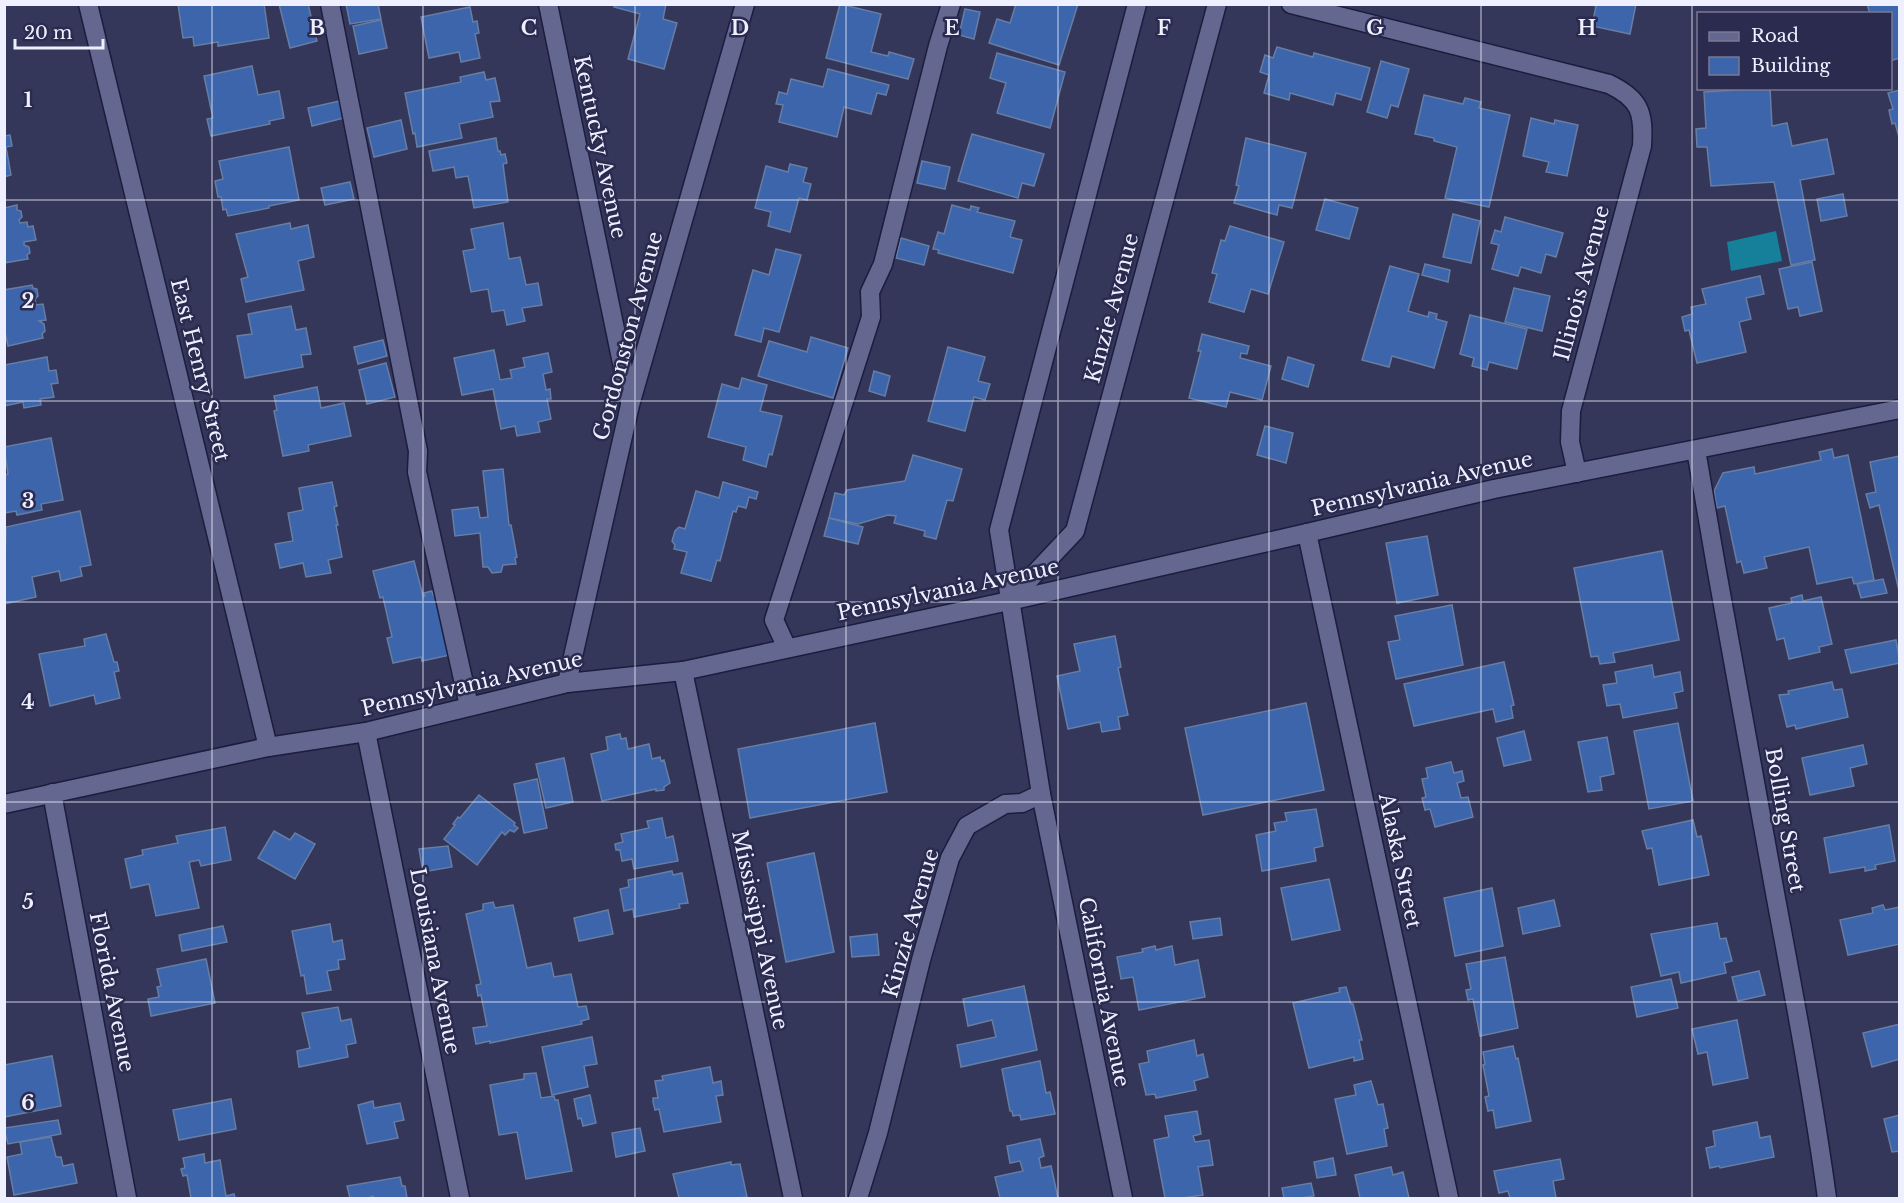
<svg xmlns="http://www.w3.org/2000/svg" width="1904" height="1203" font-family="'Libre Baskerville',serif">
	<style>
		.water { fill: #16809b }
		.building { fill: #3c65ab; stroke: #677da3; stroke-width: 1.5 }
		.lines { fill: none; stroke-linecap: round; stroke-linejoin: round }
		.street-casing { stroke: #1c1c3e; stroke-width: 21 }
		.secondary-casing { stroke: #1c1c3e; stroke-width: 21 }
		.street { stroke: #646890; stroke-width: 18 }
		.secondary { stroke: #646890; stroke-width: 18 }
		.grid { fill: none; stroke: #eff0ff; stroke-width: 1.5; stroke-opacity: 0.55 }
		.labels { text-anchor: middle; stroke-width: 5; stroke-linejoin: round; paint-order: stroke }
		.street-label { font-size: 21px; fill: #eff0ff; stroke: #2a2b4f }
		.grid-label { font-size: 20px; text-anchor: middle; font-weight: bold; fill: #eff0ff; stroke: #2a2b4f; stroke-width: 5; stroke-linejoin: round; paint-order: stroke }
	</style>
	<rect width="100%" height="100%" fill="#34365a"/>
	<polygon class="water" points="1776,231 1782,261 1731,271 1727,242"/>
	<g class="building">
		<polygon points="178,4 264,4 269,38 218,46 218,42 194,46 193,37 183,38"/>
		<polygon points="279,4 308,4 317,41 290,48"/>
		<polygon points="346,4 378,4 381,19 350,24"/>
		<polygon points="614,4 666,4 663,19 677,23 664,69 628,59 640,14 614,7"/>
		<polygon points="840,4 881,14 871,52 888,56 889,52 914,59 908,79 826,58"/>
		<polygon points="1016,4 1078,4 1059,65 989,43 997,19 1010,23"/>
		<polygon points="1588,4 1636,4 1630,34 1592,26 1596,6"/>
		<polygon points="1867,4 1897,4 1900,7 1900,58 1890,61 1890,14 1870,14"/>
		<polygon points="470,7 473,22 477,21 479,33 475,34 480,58 461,62 459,52 429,58 421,17"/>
		<polygon points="965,9 980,12 974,39 959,35"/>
		<polygon points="381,20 387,48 359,54 353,26"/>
		<polygon points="1277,47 1313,57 1314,53 1370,68 1361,100 1336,93 1333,105 1290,93 1289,100 1264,93 1269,75 1260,72 1265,55 1273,58"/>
		<polygon points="997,53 1065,72 1050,128 997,113 1006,83 990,78"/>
		<polygon points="1381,61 1409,69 1398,107 1391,105 1387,118 1367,112"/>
		<polygon points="252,66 258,95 279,91 284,118 269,121 270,124 211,136 207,119 213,118 204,76"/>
		<polygon points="828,69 889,85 886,95 877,93 871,114 844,107 837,137 779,122 783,105 776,104 779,92 787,94 791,79 823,87"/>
		<polygon points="484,72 486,80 495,78 500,101 490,102 493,117 459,124 462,138 417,147 415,133 413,134 405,93 461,82 460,77"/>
		<polygon points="1770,88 1772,126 1787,123 1792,146 1827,139 1834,174 1800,180 1815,260 1791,265 1774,182 1711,186 1707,147 1697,147 1696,129 1706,128 1704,92"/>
		<polygon points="1900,90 1900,137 1899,137 1895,123 1892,124 1889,110 1893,109 1888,93"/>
		<polygon points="1424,95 1463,104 1465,98 1481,102 1479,108 1510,115 1489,207 1445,198 1457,147 1434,141 1434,138 1415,134"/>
		<polygon points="340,101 344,118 312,126 308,108"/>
		<polygon points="1531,118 1554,124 1555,120 1578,125 1567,176 1546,172 1549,162 1523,156"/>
		<polygon points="401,120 407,149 374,157 367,128"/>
		<polygon points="972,134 1044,154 1034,186 1022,183 1018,198 958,181"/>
		<polygon points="10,135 12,146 6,147 11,175 4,177 4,136"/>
		<polygon points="496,138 498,151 500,151 501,155 505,154 507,163 503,164 508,202 474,208 468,176 456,178 454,167 433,171 429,151"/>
		<polygon points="1246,138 1306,153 1292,208 1279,205 1277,215 1234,203 1239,186 1236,185"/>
		<polygon points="289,147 299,200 269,206 269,208 228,216 226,209 223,210 221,197 218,197 215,181 223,179 219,161"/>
		<polygon points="922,161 950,167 945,189 917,183"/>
		<polygon points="790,164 807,168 803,182 811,184 807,200 799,198 790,232 768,226 771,212 755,208 766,166 788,172"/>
		<polygon points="350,182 354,199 325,205 321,188"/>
		<polygon points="1843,194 1847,216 1821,221 1817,199"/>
		<polygon points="1325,199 1358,208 1349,239 1316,230"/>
		<polygon points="17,205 17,210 21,211 22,217 19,220 20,223 27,222 28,227 33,226 36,240 24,242 24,245 29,247 30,253 27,255 28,259 4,263 4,208"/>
		<polygon points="952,205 970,210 971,206 979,208 977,212 1015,221 1010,237 1022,240 1013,273 938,253 939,250 933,249 938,232 944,234"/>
		<polygon points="1453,214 1480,221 1471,263 1443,257"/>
		<polygon points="1505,217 1563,233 1556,257 1546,254 1541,273 1521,267 1518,276 1492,269 1499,245 1491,243 1495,230 1501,232"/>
		<polygon points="290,223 291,229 308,225 314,257 298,261 304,290 246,302 241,279 248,277 236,234"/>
		<polygon points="503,223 509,259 520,257 526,285 538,283 542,305 522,308 525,321 507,325 504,310 492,312 488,289 471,292 463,251 475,249 471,229"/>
		<polygon points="1230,226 1284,242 1268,294 1251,289 1244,312 1209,302 1217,274 1212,273 1221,240 1225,241"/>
		<polygon points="901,238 929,246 924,265 896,258"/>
		<polygon points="776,249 801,255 779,332 764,328 761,342 735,335 753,270 769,275"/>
		<polygon points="1812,262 1822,311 1800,316 1798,307 1788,309 1779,269"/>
		<polygon points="1425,264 1450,270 1448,282 1422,275"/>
		<polygon points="1390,266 1419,274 1408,311 1428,317 1429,312 1437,314 1436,319 1447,322 1434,368 1392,356 1389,367 1362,360"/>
		<polygon points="1760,276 1764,294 1746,298 1751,319 1739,322 1746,352 1697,363 1689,330 1685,331 1682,317 1692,314 1691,307 1706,304 1702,289"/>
		<polygon points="32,285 33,288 37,289 38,296 35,299 36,305 43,304 46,320 39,321 44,324 45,331 42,334 43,338 8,346 4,327 4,290"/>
		<polygon points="1514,288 1550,296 1542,331 1505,322"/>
		<polygon points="291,306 296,330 306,328 311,354 301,355 303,367 245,378 237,336 252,334 248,314"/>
		<polygon points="1470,315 1527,329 1517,369 1489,362 1487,370 1472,366 1474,358 1460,354"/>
		<polygon points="1202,334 1249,346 1247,354 1241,353 1240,358 1271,366 1262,400 1230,392 1226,407 1189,398 1201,351 1198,351"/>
		<polygon points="811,337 848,348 833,398 758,376 769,341 807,352"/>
		<polygon points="383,340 387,356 358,364 354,347"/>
		<polygon points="948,347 985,357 978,381 990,384 985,400 974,397 965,431 928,421"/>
		<polygon points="494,350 500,380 512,378 510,370 525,367 523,358 548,353 552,372 543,374 546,390 550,389 551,399 547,399 551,419 538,422 540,432 517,436 515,426 501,429 493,389 462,395 454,358"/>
		<polygon points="47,357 49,371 56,370 58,383 51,384 54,397 40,399 41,405 24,408 23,402 4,406 4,365"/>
		<polygon points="1288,357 1314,365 1308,387 1282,379"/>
		<polygon points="386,363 395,397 367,404 359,370"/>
		<polygon points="874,371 890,376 885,396 869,391"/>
		<polygon points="742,378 767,385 760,411 782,416 772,455 769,454 766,467 743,460 746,447 708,437 722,384 739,389"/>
		<polygon points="317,387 321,408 344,403 351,436 308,445 309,451 283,456 274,411 277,410 274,396"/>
		<polygon points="1265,426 1293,433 1286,463 1257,455"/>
		<polygon points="51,438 63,500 41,504 42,510 17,515 16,511 4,513 4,475 8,474 4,447"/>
		<polygon points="1832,449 1834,458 1848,455 1874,580 1854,584 1852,577 1817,584 1809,547 1764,557 1767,568 1744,573 1741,561 1737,563 1725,506 1717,508 1714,491 1723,473 1754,467 1755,474 1821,460 1819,452"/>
		<polygon points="913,455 962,469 953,501 947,500 936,539 924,536 925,531 894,523 896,516 888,515 858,524 829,518 835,493 844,495 847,490 905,481"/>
		<polygon points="1900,456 1900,595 1879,505 1870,508 1866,494 1876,492 1870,462"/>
		<polygon points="503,469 509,525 511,525 517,557 515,558 516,564 503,565 501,572 492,573 488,567 483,567 480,533 455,536 452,510 478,507 480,518 488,517 483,471"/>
		<polygon points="332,482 337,506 334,507 338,525 336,525 342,557 328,560 331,573 306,577 303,563 280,568 275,544 293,541 288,513 303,510 299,488"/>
		<polygon points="723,482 758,492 756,499 749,497 746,508 738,506 736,512 733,511 720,561 717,560 711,581 681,573 687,552 674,549 675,545 672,541 675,531 679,527 685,529 696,491 719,498"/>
		<polygon points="80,511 91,565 80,567 82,576 61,581 59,571 32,577 36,597 4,604 6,527"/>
		<polygon points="829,518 863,527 858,544 824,536"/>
		<polygon points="1427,536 1438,595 1397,603 1386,543"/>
		<polygon points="1662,551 1679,640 1613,653 1615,662 1600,664 1598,656 1591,657 1574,568"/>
		<polygon points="414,561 423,596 425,596 424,593 432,591 433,595 437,594 450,655 422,661 421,657 393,663 387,638 392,637 383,597 380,598 373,571"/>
		<polygon points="1883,579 1887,593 1861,598 1857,584"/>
		<polygon points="1802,595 1803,601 1821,597 1832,644 1819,647 1820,652 1789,659 1784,638 1777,640 1769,608 1792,603 1791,598"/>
		<polygon points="1452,605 1463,665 1396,679 1388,642 1400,640 1395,616"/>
		<polygon points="106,634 114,662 117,662 119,671 114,672 120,698 96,704 94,695 50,706 39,654 85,646 84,639"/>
		<polygon points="1115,636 1121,667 1118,668 1128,715 1118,717 1120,729 1102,732 1100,722 1068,729 1057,676 1080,671 1074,644"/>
		<polygon points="1896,640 1900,663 1851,673 1845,650"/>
		<polygon points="1504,662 1514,705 1511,706 1513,718 1496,722 1493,709 1414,726 1404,684"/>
		<polygon points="1652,665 1654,677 1680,672 1683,691 1674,693 1677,708 1623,718 1620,704 1607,706 1603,685 1617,683 1615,672"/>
		<polygon points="1832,682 1834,690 1842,689 1848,717 1796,729 1795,725 1787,727 1779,695 1789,694 1788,691"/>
		<polygon points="1306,703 1324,790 1203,815 1185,728"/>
		<polygon points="875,723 887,792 750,818 738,749"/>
		<polygon points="1678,723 1693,801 1649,809 1634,731"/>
		<polygon points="1524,731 1531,760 1504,766 1497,738"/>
		<polygon points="620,734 621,739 626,738 628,749 649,744 652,759 660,757 661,761 664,760 670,783 664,787 664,790 656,791 656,789 602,801 591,754 608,750 606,737"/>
		<polygon points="1607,737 1614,774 1600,777 1602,790 1588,792 1578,742"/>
		<polygon points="1863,745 1867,764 1850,768 1854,786 1810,795 1802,758"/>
		<polygon points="564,758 573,802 546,808 536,764"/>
		<polygon points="1451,762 1454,773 1462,771 1464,781 1457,783 1461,798 1468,797 1473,817 1435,827 1430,809 1425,810 1422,798 1426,797 1422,779 1428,778 1426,768"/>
		<polygon points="537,779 547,828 524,833 514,784"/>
		<polygon points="479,795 515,823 514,825 518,828 514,832 510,830 505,835 502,832 477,865 444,839 455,825 453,824 458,817 460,818"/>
		<polygon points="1316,809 1323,846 1314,848 1316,861 1262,871 1256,835 1276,831 1274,823 1287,821 1285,813"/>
		<polygon points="662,818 666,838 673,836 678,861 634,869 632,859 622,861 620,850 616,850 615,844 623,842 621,834 649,828 647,821"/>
		<polygon points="1693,820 1697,837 1701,836 1709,875 1659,885 1652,848 1647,849 1642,831"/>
		<polygon points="1889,825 1895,861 1875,865 1876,869 1865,871 1865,867 1830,873 1824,838"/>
		<polygon points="225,827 231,860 201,866 199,860 189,862 199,908 156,916 149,884 131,888 125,859 143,855 142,850 178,843 176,836"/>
		<polygon points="274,831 290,840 295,833 315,844 295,879 258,858"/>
		<polygon points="448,846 452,867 423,872 419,849"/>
		<polygon points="814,853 834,952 786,962 767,863"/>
		<polygon points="672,871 673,875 682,873 688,903 679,904 680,908 634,917 633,909 624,911 620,889 629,887 628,880"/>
		<polygon points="1329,879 1340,930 1292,940 1281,888"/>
		<polygon points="1492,888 1503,946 1455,956 1444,898"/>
		<polygon points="1554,900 1560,926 1523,934 1518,908"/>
		<polygon points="493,902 495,908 513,905 527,968 551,963 554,977 571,974 578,1007 586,1006 589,1019 581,1021 582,1024 490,1043 490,1041 476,1044 473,1028 487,1026 481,995 478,996 476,985 481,984 466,914 483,910 483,904"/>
		<polygon points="1883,905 1885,910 1900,907 1900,944 1848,955 1840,920 1873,913 1872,908"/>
		<polygon points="608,910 613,934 579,941 574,918"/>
		<polygon points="1220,918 1222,935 1193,939 1190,922"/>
		<polygon points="1717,923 1720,939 1726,938 1732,961 1724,963 1726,973 1681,983 1679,972 1661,976 1651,934"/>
		<polygon points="330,924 333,942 342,940 345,959 338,960 339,969 327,971 331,990 307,994 304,975 301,976 292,931"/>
		<polygon points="223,926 227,942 182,951 179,935"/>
		<polygon points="877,934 879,955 852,957 850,937"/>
		<polygon points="1155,946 1156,950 1172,946 1175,965 1198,960 1205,997 1139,1010 1133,977 1121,979 1117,957 1143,952 1142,949"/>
		<polygon points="1505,957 1518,1028 1480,1036 1473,999 1468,1000 1466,990 1471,989 1466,964"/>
		<polygon points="206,959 215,1003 151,1016 148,999 159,997 157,987 161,986 157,969"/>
		<polygon points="1759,971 1765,995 1738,1001 1732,977"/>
		<polygon points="1671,979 1678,1008 1637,1017 1631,987"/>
		<polygon points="1024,986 1037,1050 961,1067 957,1045 996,1037 992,1020 968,1026 963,999"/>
		<polygon points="1346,987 1351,1004 1353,1004 1362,1040 1359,1040 1363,1059 1354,1061 1354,1057 1309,1068 1293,1003 1340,992 1339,988"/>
		<polygon points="338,1007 341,1021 351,1019 356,1043 346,1045 348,1057 299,1067 297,1051 310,1048 302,1013"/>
		<polygon points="1737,1020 1748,1078 1713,1085 1707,1052 1698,1054 1692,1029"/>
		<polygon points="1900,1024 1900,1059 1872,1067 1863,1033"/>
		<polygon points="592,1037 597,1064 584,1066 588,1087 552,1095 542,1047"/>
		<polygon points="1194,1040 1197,1056 1203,1054 1208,1077 1194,1081 1196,1090 1156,1098 1155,1094 1146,1095 1139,1064 1149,1062 1147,1051"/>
		<polygon points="1513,1046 1516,1059 1518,1058 1531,1121 1496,1128 1493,1110 1488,1111 1485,1097 1489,1096 1483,1065 1485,1064 1483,1052"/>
		<polygon points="52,1056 61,1106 4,1117 4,1065"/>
		<polygon points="1040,1061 1046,1093 1050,1092 1055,1114 1021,1120 1020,1115 1013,1116 1012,1111 1010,1111 1002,1069"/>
		<polygon points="710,1067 713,1083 721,1081 723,1095 716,1096 721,1122 664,1132 659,1109 655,1110 653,1102 653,1098 658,1098 655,1081 663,1080 662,1076"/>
		<polygon points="536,1073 541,1098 554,1096 555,1100 558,1100 572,1171 526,1179 517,1132 499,1135 490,1085 524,1079 524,1074"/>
		<polygon points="1371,1081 1378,1105 1383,1104 1388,1128 1384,1129 1387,1146 1347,1154 1335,1099 1356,1095 1354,1085"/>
		<polygon points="590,1095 596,1123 583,1126 581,1118 578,1119 574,1099"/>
		<polygon points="231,1099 236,1129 179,1140 173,1110"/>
		<polygon points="373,1101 374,1108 400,1103 404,1120 394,1122 398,1138 367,1144 358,1105"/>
		<polygon points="1197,1111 1201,1134 1193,1136 1195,1142 1209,1140 1213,1165 1198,1167 1203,1195 1182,1198 1165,1198 1154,1140 1169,1137 1165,1116"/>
		<polygon points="1900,1115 1900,1151 1892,1152 1884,1119"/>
		<polygon points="58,1120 61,1134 8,1144 4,1128"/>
		<polygon points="1757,1122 1760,1138 1770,1136 1774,1157 1720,1168 1719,1166 1710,1168 1706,1148 1715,1146 1713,1131"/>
		<polygon points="640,1128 645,1151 616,1157 612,1133"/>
		<polygon points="51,1137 56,1157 61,1157 63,1166 73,1164 77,1183 14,1195 7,1157 22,1154 20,1142"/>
		<polygon points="1040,1139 1044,1156 1039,1158 1041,1168 1051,1166 1058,1198 1000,1198 995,1177 1023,1171 1020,1161 1010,1163 1007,1146"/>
		<polygon points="204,1154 205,1163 220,1160 226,1196 234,1194 235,1198 191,1198 187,1175 183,1176 181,1169 185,1168 183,1158"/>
		<polygon points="1333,1158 1336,1175 1317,1178 1314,1162"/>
		<polygon points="1560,1159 1564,1179 1553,1181 1556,1198 1510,1198 1508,1191 1499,1193 1494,1171"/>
		<polygon points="731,1162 731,1165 740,1164 747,1197 738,1198 679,1198 673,1174"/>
		<polygon points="1391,1167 1393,1175 1403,1172 1409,1198 1360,1198 1355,1175"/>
		<polygon points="400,1177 402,1186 405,1186 407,1198 373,1198 373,1196 368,1198 350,1198 347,1186"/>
		<polygon points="1311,1183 1314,1196 1301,1198 1284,1198 1282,1188"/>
	</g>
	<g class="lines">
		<defs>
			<g id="street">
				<polyline points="88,4 268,747"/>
				<polyline points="330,4 418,451 417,472 469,706"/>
				<polyline points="548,4 630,402"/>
				<path d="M1696,450C1721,598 1748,746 1775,893C1794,995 1813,1096 1827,1198"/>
				<polyline points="1307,533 1449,1198"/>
				<polyline points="1009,601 1075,531 1217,4"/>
				<polyline points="787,648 774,620 871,317 870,292 883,264 938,46 951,4"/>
				<polyline points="567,683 630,405 745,4"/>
				<polyline points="366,732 460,1198"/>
				<polyline points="52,793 127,1198"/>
				<polyline points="858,1198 878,1133 921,960 950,858 967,826 1005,804 1022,803 1041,794"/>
				<polyline points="1123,1198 1041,794 999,530 1137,4"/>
			</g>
			<g id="secondary">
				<path d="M1291,4L1609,84C1640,99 1644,112 1642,146L1571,411L1570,442L1577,473"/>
				<polyline points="683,671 793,1198"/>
				<polyline points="4,804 268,747 366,732 567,683 683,671 1009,601 1307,533 1494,489 1900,409"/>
			</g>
		</defs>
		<use href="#street" class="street-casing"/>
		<use href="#secondary" class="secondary-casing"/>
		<use href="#street" class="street"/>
		<use href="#secondary" class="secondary"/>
	</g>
	<path class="grid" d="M212,4V1198M423,4V1198M635,4V1198M846,4V1198M1058,4V1198M1269,4V1198M1481,4V1198M1692,4V1198M4,200H1900M4,401H1900M4,602H1900M4,802H1900M4,1002H1900"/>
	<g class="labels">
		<g class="street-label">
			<text transform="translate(600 147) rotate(78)" y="7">Kentucky Avenue</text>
			<text transform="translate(1582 283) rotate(-75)" y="7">Illinois Avenue</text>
			<text transform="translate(1112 308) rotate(-75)" y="7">Kinzie Avenue</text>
			<text transform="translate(628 336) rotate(-75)" y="7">Gordonston Avenue</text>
			<text transform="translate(200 370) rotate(76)" y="7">East Henry Street</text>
			<text transform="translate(1422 484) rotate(-13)" y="7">Pennsylvania Avenue</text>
			<text transform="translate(948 590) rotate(-12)" y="7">Pennsylvania Avenue</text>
			<text transform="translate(472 684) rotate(-13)" y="7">Pennsylvania Avenue</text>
			<text transform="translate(1785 820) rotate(80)" y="7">Bolling Street</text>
			<text transform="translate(1400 861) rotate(78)" y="7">Alaska Street</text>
			<text transform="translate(911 923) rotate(-74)" y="7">Kinzie Avenue</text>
			<text transform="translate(760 930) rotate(78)" y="7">Mississippi Avenue</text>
			<text transform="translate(435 961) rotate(79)" y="7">Louisiana Avenue</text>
			<text transform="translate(112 992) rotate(79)" y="7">Florida Avenue</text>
			<text transform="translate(1104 992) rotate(79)" y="7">California Avenue</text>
		</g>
	</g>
	<g class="grid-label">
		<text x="317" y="35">B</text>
		<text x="529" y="35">C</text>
		<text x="740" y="35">D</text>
		<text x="952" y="35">E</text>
		<text x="1164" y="35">F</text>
		<text x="1375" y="35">G</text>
		<text x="1587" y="35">H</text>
		<text x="28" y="107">1</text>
		<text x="28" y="308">2</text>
		<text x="28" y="508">3</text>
		<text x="28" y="709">4</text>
		<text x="28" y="909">5</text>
		<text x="28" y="1110">6</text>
	</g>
	<rect width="1904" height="1203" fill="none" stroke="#eff0ff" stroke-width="12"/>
	<rect x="1697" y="12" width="195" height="78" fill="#2a2b4f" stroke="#797a95" stroke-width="1.5"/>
	<rect x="1709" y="32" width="30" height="9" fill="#646890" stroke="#797a95" stroke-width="1.5"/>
	<text x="1751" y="42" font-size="18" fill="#eff0ff">Road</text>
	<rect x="1709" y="57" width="30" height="18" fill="#3c65ab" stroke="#797a95" stroke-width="1.5"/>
	<text x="1751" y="72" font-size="18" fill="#eff0ff">Building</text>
	<path d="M15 39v9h88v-9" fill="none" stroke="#eff0ff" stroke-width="3"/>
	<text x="24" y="39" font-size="18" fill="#eff0ff" stroke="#2a2b4f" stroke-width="4.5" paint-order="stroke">20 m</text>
</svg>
